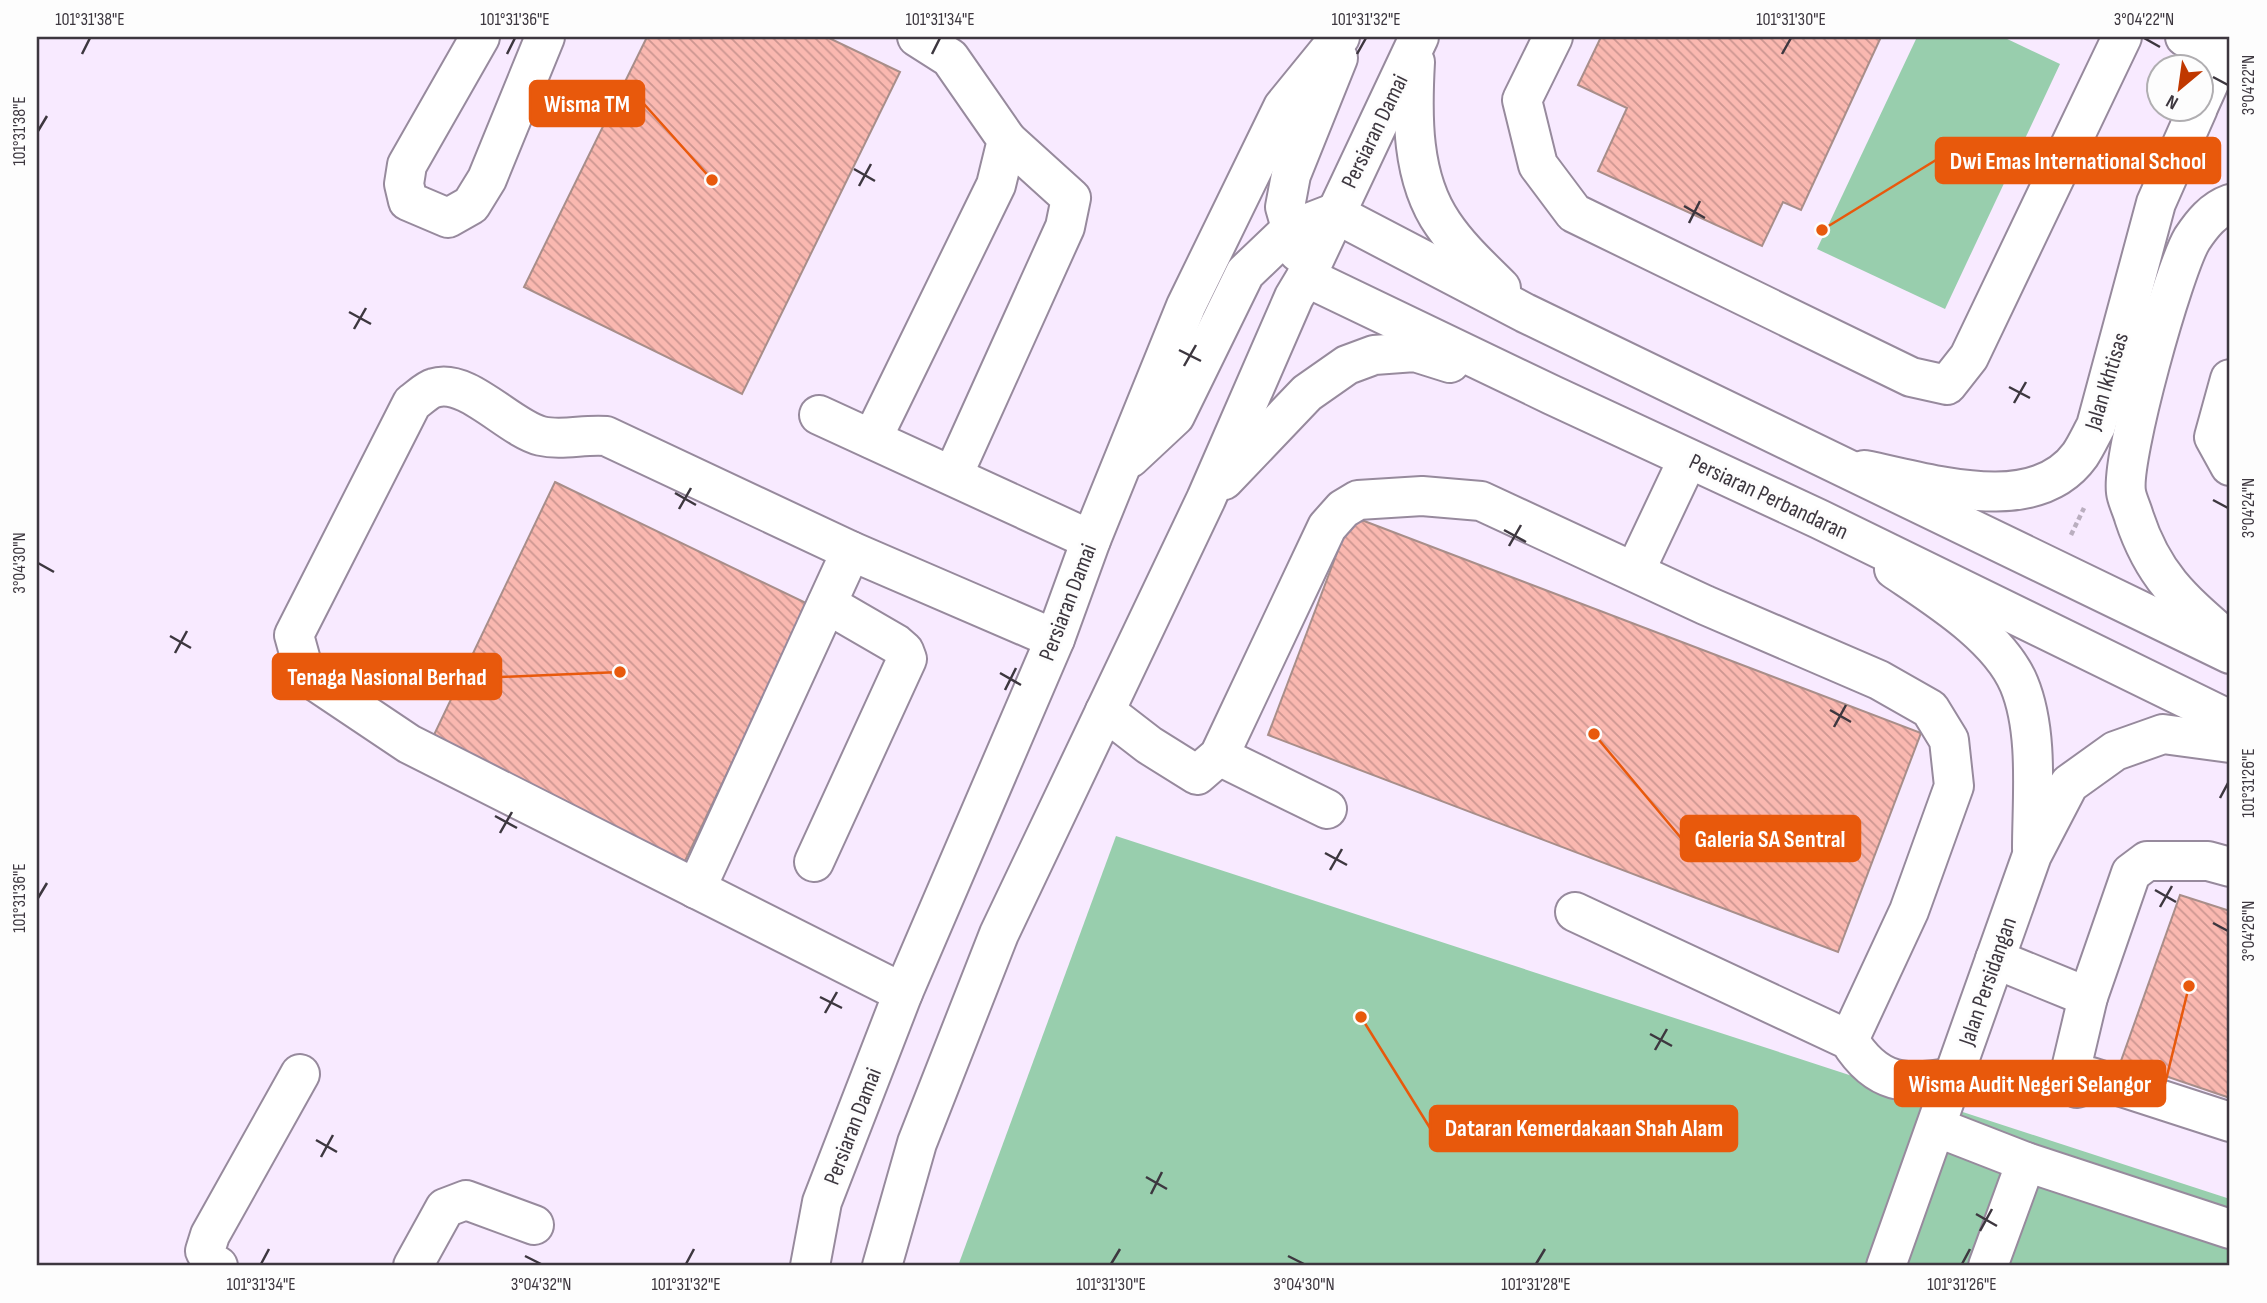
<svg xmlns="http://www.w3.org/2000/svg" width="2267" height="1303" font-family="'Sofia Sans Condensed',sans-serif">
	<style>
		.park { fill: #98cead }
		.building { fill: url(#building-back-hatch); stroke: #a88e8a; stroke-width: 2 }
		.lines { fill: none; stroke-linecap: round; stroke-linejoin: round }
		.minor-casing { stroke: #978a9d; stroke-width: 42 }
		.major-casing { stroke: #978a9d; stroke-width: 42 }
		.path { stroke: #baaebf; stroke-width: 4.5; stroke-dasharray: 5 3.5; stroke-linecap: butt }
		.minor { stroke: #fff; stroke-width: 38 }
		.major { stroke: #fff; stroke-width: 38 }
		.ticks { fill: none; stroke: #3d373f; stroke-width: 2.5 }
		.labels { text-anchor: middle; stroke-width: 6; stroke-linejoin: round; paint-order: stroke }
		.street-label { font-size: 23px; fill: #3d373f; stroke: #fdfdfd }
		.leader { fill: none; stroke: #e8590c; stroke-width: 2.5 }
		.callout-dot { fill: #e8590c; stroke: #fdfdfd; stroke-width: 2.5 }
		.callout { fill: #e8590c; stroke: #e8590c; stroke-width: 2.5 }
		.callout-label { font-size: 24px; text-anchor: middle; font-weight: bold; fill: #fff }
		.neatline { fill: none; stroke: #3d373f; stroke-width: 2.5 }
		.ticks-label { font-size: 18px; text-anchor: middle; fill: #3d373f }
	</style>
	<defs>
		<pattern id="building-back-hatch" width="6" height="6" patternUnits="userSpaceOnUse" patternTransform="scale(1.75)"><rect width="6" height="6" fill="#fab8b0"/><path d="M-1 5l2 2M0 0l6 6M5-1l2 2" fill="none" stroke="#cc9691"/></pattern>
	</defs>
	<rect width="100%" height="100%" fill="#f8eaff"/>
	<g class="park">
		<polygon points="1917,37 2003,37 2060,64 1945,309 1817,249"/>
		<polygon points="1116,836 2230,1199 2230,1266 958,1266"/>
	</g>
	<g class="building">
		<polygon points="647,37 827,37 900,72 742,394 524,287"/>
		<polygon points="1601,37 1881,37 1801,210 1783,202 1762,246 1598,171 1627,108 1578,85"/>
		<polygon points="555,482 808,604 685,861 432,739"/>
		<polygon points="1351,516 1921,733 1838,952 1268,735"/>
		<polygon points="2180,895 2230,911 2230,1098 2121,1061"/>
	</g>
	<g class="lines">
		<defs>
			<g id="minor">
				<polyline points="480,37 407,165 404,184 408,201 448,218 471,205 487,179 545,37"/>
				<polyline points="1553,37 1522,100 1538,165 1574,213 1911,377 1947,385 1969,357 2122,37"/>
				<polyline points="2185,37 2223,53"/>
				<polyline points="2200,103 2230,37"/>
				<path d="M2230,204C2213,210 2202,224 2192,239C2173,271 2121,457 2126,492C2127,500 2132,509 2134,517C2154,578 2183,601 2230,642"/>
				<polyline points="2230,379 2214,437 2230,466"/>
				<polyline points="819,415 1091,540"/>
				<polyline points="872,439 996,185 1007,140 950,58 917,37"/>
				<path d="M1864,470C1927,482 2034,519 2080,455C2086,446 2091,435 2096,426L2156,203L2198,108"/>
				<polyline points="953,475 1065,227 1071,198 1007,140"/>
				<path d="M1894,569C1935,597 1999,636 2019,684C2039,732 2032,798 2032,849"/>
				<polyline points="1635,571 1688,459"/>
				<polyline points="1105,711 1149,745 1197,775 1219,756 1327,527 1343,509 1358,500 1422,496 1481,501 1705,605 1879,680 1930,709 1949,740 1954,786 1909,911 1849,1040"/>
				<polyline points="1219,756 1327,809"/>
				<polyline points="814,862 907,659 904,651 896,644 827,604"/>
				<polyline points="2230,867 2208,861 2147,861 2131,873 2088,997 2070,1073 2077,1088 2091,1077 2230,1122"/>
				<polyline points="696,889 851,551"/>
				<path d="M1575,912L1849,1040C1877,1085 1906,1086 1954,1077"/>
				<polyline points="1995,959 2088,997"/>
				<path d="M903,993L409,744L318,683L302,664L294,635L412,403C419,398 427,390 434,388C467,377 509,428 541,436C562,441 584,434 606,436L851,551L1055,639"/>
				<polyline points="1936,1127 2026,1162 2230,1229"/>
				<polyline points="218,1266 211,1262 205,1251 210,1235 300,1074"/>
				<polyline points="413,1266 445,1208 466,1200 534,1225"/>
				<polyline points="1886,1266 2032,855 2069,784 2115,751 2163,734 2230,743"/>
				<polyline points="1988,1266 2026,1162"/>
			</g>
			<g id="major">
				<path d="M1415,62C1412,115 1411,178 1443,224C1459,248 1481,268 1501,288"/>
				<polyline points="1334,213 1525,313 2230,654"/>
				<polyline points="1298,252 1285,207 1291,175 1338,58"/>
				<polyline points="1306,277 1552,395 1819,519 2230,720"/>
				<polyline points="1130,458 1175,416 1245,273 1290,230 1334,213"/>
				<polyline points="1224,480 1307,393 1347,365 1374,355 1415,352 1450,363"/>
				<polyline points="810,1266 822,1202 903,993 1055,639 1091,540 1186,306 1283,107 1340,37"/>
				<polyline points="882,1266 917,1143 999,934 1206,499 1294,297 1306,277 1419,37"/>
			</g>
		</defs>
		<use href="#minor" class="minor-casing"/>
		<use href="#major" class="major-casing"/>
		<polyline class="path" points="2071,535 2084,508"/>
		<use href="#minor" class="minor"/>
		<use href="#major" class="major"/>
	</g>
	<path class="ticks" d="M2144,38L2160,47M82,54L90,38M507,54L515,38M932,54L940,38M1357,54L1366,38M1782,54L1791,38M2213,77L2228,85M38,131L47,116M854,169L875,181M859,186L871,164M1684,206L1705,218M1689,223L1700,201M349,312L371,324M354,329L366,308M1179,350L1201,361M1184,366L1196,345M2009,387L2030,398M2014,403L2026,382M675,493L696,505M2213,500L2228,508M679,509L691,488M1504,530L1526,542M1509,546L1521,525M38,563L54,572M170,636L191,648M175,653L187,631M1000,673L1021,685M1005,690L1016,668M1830,710L1851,722M1834,727L1846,705M2220,798L2228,783M495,816L517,828M500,833L512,812M1325,853L1347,865M1330,870L1342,849M2155,890L2176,902M38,898L47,883M2160,907L2172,886M2213,923L2228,931M820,997L842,1008M825,1013L837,992M1650,1034L1672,1046M1655,1050L1667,1029M316,1140L337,1152M321,1157L333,1135M1146,1177L1167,1189M1151,1194L1162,1172M1976,1214L1997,1226M1980,1231L1992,1209M525,1256L541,1264M1288,1256L1304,1264M261,1264L269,1249M686,1264L694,1249M1111,1264L1120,1249M1536,1264L1545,1249M1962,1264L1970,1249"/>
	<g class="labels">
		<g class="street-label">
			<text transform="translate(1374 131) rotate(-64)" y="8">Persiaran Damai</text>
			<text transform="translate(2106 381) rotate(-73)" y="8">Jalan Ikhtisas</text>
			<text transform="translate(1769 496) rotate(25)" y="8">Persiaran Perbandaran</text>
			<text transform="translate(1067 602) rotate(-69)" y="8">Persiaran Damai</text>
			<text transform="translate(1987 981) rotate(-71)" y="8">Jalan Persidangan</text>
			<text transform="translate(852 1126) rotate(-69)" y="8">Persiaran Damai</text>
		</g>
	</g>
	<path class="leader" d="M712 180L644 104M1822 230L1936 160M620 672L501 677M1594 734L1681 838M2189 986L2165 1084M1361 1017L1430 1128"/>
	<g class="callout-dot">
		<circle cx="712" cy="180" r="7"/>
		<circle cx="1822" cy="230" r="7"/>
		<circle cx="620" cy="672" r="7"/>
		<circle cx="1594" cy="734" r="7"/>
		<circle cx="2189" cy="986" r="7"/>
		<circle cx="1361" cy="1017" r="7"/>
	</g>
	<g class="callout">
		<rect x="530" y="81" width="114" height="45" rx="7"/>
		<rect x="1936" y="138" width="284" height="45" rx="7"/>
		<rect x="273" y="654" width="228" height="45" rx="7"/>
		<rect x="1681" y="816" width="179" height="45" rx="7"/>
		<rect x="1895" y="1061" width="270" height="45" rx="7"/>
		<rect x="1430" y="1106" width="307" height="45" rx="7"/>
	</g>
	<g class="callout-label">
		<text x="587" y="112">Wisma TM</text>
		<text x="2078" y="169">Dwi Emas International School</text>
		<text x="387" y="685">Tenaga Nasional Berhad</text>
		<text x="1770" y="847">Galeria SA Sentral</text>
		<text x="2030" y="1092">Wisma Audit Negeri Selangor</text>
		<text x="1584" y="1136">Dataran Kemerdakaan Shah Alam</text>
	</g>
	<rect width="2267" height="1303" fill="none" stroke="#fdfdfd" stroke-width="77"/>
	<g transform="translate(2180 88) rotate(209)"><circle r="33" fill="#fdfdfd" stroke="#b0aeb1" stroke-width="2"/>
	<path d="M0-5L12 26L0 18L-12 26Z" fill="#c03800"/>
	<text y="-10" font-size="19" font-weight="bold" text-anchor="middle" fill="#3d373f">N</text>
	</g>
	<rect x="38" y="38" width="2190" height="1226" class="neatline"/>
	<g class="ticks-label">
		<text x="90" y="25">101°31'38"E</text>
		<text x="515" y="25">101°31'36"E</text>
		<text x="940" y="25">101°31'34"E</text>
		<text x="1366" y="25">101°31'32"E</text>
		<text x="1791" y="25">101°31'30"E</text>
		<text x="2144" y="25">3°04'22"N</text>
		<text transform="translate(2248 85) rotate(-90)" y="6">3°04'22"N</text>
		<text transform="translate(19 131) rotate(-90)" y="6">101°31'38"E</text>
		<text transform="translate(2248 508) rotate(-90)" y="6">3°04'24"N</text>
		<text transform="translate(19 563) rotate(-90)" y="6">3°04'30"N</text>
		<text transform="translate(2248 783) rotate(-90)" y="6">101°31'26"E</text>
		<text transform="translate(19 898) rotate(-90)" y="6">101°31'36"E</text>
		<text transform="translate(2248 931) rotate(-90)" y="6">3°04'26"N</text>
		<text x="261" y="1290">101°31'34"E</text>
		<text x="541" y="1290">3°04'32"N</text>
		<text x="686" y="1290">101°31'32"E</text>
		<text x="1111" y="1290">101°31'30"E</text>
		<text x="1304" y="1290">3°04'30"N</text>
		<text x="1536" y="1290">101°31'28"E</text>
		<text x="1962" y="1290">101°31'26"E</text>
	</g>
</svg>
